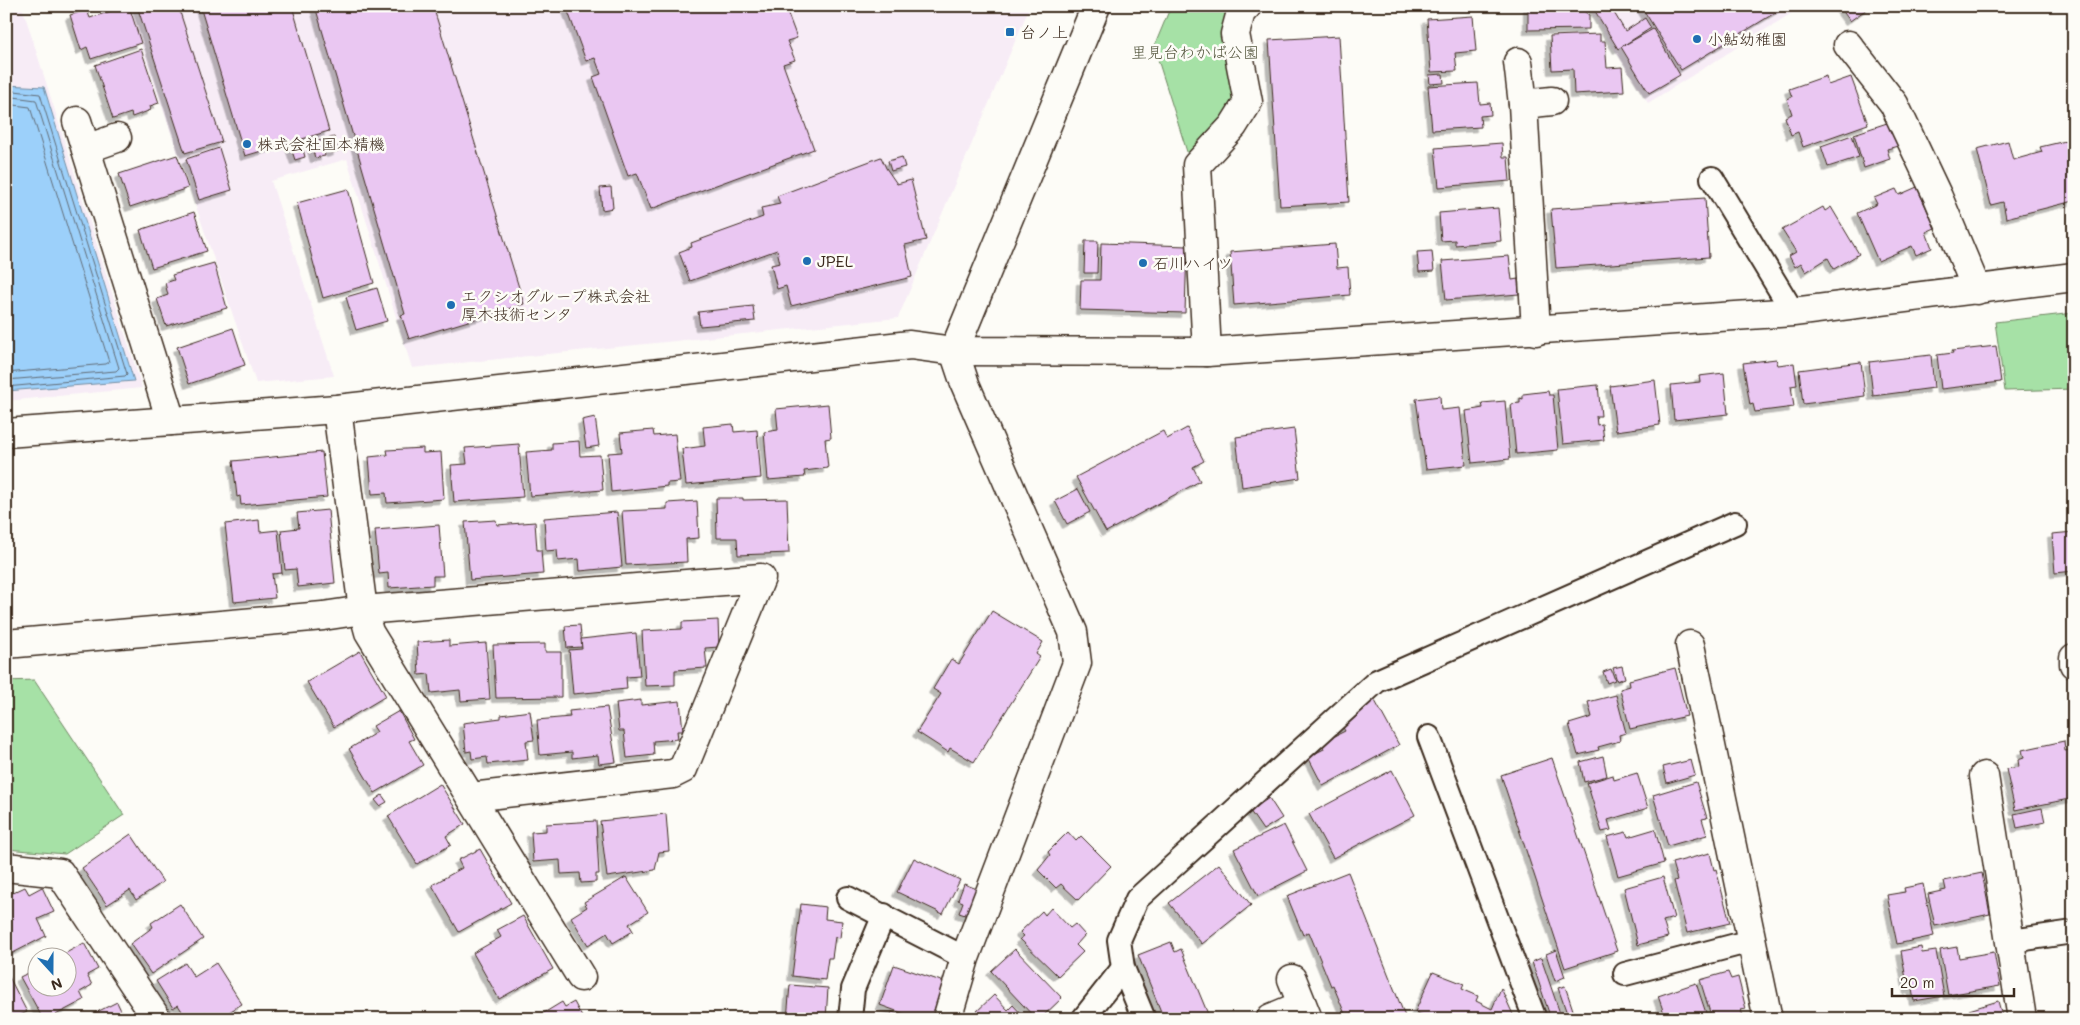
<svg xmlns="http://www.w3.org/2000/svg" width="2080" height="1025" font-family="Mali,'Klee One',sans-serif">
	<style>
		.built { fill: #f7ecf6 }
		.green { fill: #a6e1a6; stroke: #708662 }
		.water { fill: #9cd0fa; stroke: #758ea2 }
		.lines { fill: none; stroke-linecap: round; stroke-linejoin: round }
		.shore { stroke: #626c76; stroke-width: 1 }
		.building { fill: #eac7f2; stroke: #3b2a1e; filter: url(#shadow) }
		.service-casing { stroke: #3b2a1e; stroke-width: 26 }
		.minor-casing { stroke: #3b2a1e; stroke-width: 31 }
		.tertiary-casing { stroke: #3b2a1e; stroke-width: 31 }
		.service { stroke: #fdfcf7; stroke-width: 22 }
		.minor { stroke: #fdfcf7; stroke-width: 28 }
		.tertiary { stroke: #fdfcf7; stroke-width: 28 }
		.poi-dot { fill: #1f6fb2; stroke: #fdfcf7; stroke-width: 2 }
		.labels { text-anchor: middle; stroke-width: 5; stroke-linejoin: round; paint-order: stroke }
		.poi-label { font-size: 16px; fill: #3b2a1e; stroke: #fdfcf7; text-anchor: start }
		.park-label { font-size: 16px; fill: #565840; stroke: #fdfcf7 }
	</style>
	<defs>
		<filter id="shadow"><feDropShadow dx="-4.5" dy="4.5" stdDeviation="0" flood-color="#0004"/></filter>
	</defs>
	<rect width="100%" height="100%" fill="#fdfcf7"/>
	<filter id="ink" filterUnits="userSpaceOnUse"><feTurbulence type="fractalNoise" baseFrequency=".02" numOctaves="2"/><feDisplacementMap in="SourceGraphic" scale="10" xChannelSelector="R" yChannelSelector="G"/><feConvolveMatrix kernelMatrix="1 2 1 2 8 2 1 2 1" color-interpolation-filters="sRGB"/></filter>
	<g filter="url(#ink)">
		<g class="built">
			<polygon points="6,6 22,6 142,388 6,401"/>
			<polygon points="128,6 1030,6 898,318 412,368 347,159 271,181 334,376 256,383"/>
			<polygon points="1587,6 1803,6 1648,103"/>
		</g>
		<g class="green">
			<polygon points="1171,6 1241,6 1244,103 1188,155 1154,47"/>
			<polygon points="2074,313 2074,389 2005,391 1995,322"/>
			<polygon points="34,680 124,815 65,854 6,849 6,681"/>
		</g>
		<polygon class="water" points="6,85 44,87 134,381 6,391"/>
		<g class="lines">
			<g class="shore">
				<polyline points="6,90 40,94 127,374 125,376 6,387"/>
				<polyline points="6,96 36,100 119,368 116,371 6,380"/>
				<polyline points="6,104 30,107 109,362 106,364 6,373"/>
			</g>
		</g>
		<g class="building">
			<polygon points="126,6 129,6 141,43 91,59 87,47 81,50 70,15 87,10 90,18"/>
			<polygon points="137,6 178,6 222,142 185,153"/>
			<polygon points="200,6 292,6 329,131 245,156"/>
			<polygon points="315,6 433,6 524,304 409,339 401,315 405,314"/>
			<polygon points="566,6 589,6 591,10 599,6 785,6 797,38 787,41 795,60 783,64 814,149 651,209 637,173 628,176 593,77 601,74 595,58 586,61"/>
			<polygon points="1528,6 1577,6 1589,15 1589,29 1528,30"/>
			<polygon points="1592,6 1610,6 1625,31 1645,18 1651,28 1618,49"/>
			<polygon points="1641,6 1782,6 1783,8 1681,70"/>
			<polygon points="1839,6 1871,6 1850,21"/>
			<polygon points="1473,16 1476,51 1455,53 1457,71 1431,72 1427,19"/>
			<polygon points="1653,29 1680,75 1649,93 1621,47"/>
			<polygon points="1600,34 1600,41 1605,41 1607,68 1622,67 1624,91 1574,94 1573,69 1552,70 1550,36"/>
			<polygon points="1339,36 1349,202 1280,206 1269,40"/>
			<polygon points="141,49 159,103 150,106 151,110 132,117 131,113 113,119 95,65"/>
			<polygon points="1443,74 1444,83 1430,84 1429,75"/>
			<polygon points="1826,76 1828,85 1851,77 1868,124 1803,147 1798,132 1791,135 1785,117 1792,114 1787,99 1792,97 1789,89"/>
			<polygon points="1478,83 1480,104 1490,103 1491,115 1480,116 1481,127 1432,130 1428,86"/>
			<polygon points="1887,123 1898,146 1887,149 1890,159 1864,168 1854,134"/>
			<polygon points="1852,135 1859,157 1828,167 1821,146"/>
			<polygon points="334,137 338,151 331,153 327,139"/>
			<polygon points="2074,139 2074,201 2006,218 2003,202 1991,205 1977,149 2008,141 2013,160 2042,152 2040,147"/>
			<polygon points="321,140 325,156 315,158 311,143"/>
			<polygon points="301,142 305,157 295,160 290,145"/>
			<polygon points="1502,143 1503,157 1508,157 1510,181 1439,187 1435,148"/>
			<polygon points="219,148 232,190 199,200 186,159"/>
			<polygon points="177,155 188,188 130,207 119,174"/>
			<polygon points="881,157 886,168 897,184 911,180 926,240 905,245 912,277 791,306 786,286 777,289 771,265 780,263 777,250 690,281 679,252 692,247 691,243 763,217 761,208 780,204 777,196"/>
			<polygon points="902,157 905,167 891,171 888,161"/>
			<polygon points="611,187 613,208 602,210 600,188"/>
			<polygon points="1917,187 1935,228 1926,232 1932,248 1916,255 1912,246 1878,261 1857,213 1877,204 1874,198 1896,189 1899,195"/>
			<polygon points="348,189 374,283 323,298 297,203"/>
			<polygon points="1705,198 1709,257 1556,268 1551,209"/>
			<polygon points="1823,207 1825,211 1831,207 1859,254 1834,269 1828,258 1806,272 1801,263 1795,267 1789,256 1796,252 1782,230"/>
			<polygon points="1498,208 1501,241 1455,245 1455,240 1441,241 1439,213"/>
			<polygon points="194,212 207,251 152,268 140,230"/>
			<polygon points="1085,241 1098,241 1097,273 1084,273"/>
			<polygon points="1101,243 1187,246 1185,313 1080,310 1081,280 1100,280"/>
			<polygon points="1335,244 1337,268 1348,267 1350,295 1234,305 1230,252"/>
			<polygon points="1432,251 1434,271 1419,272 1417,252"/>
			<polygon points="1509,256 1512,280 1518,279 1519,294 1446,300 1442,261"/>
			<polygon points="214,263 227,308 166,326 157,299 168,295 165,283 174,280 172,275"/>
			<polygon points="377,288 387,321 356,330 346,297"/>
			<polygon points="753,306 755,321 700,326 698,312"/>
			<polygon points="233,328 245,365 189,384 177,347"/>
			<polygon points="1996,346 2001,382 1941,389 1937,355 1953,353 1952,351"/>
			<polygon points="1931,355 1934,388 1873,396 1869,362"/>
			<polygon points="1776,359 1778,365 1794,363 1797,385 1791,386 1794,407 1755,412 1753,404 1750,405 1743,363"/>
			<polygon points="1861,362 1865,396 1803,404 1799,370"/>
			<polygon points="1724,373 1728,414 1674,420 1671,385 1700,382 1699,376"/>
			<polygon points="1655,380 1660,425 1616,431 1610,386"/>
			<polygon points="1598,385 1601,416 1596,416 1597,425 1602,424 1604,440 1563,444 1557,389"/>
			<polygon points="1548,391 1549,395 1553,395 1558,450 1516,454 1511,404 1520,403 1520,398 1523,399 1523,394"/>
			<polygon points="1440,396 1441,410 1460,408 1466,465 1426,469 1416,399"/>
			<polygon points="1505,401 1510,459 1472,463 1466,411 1483,408 1482,403"/>
			<polygon points="828,404 831,438 825,439 828,468 804,471 805,477 768,480 764,432 778,430 776,409"/>
			<polygon points="595,417 599,446 586,448 582,420"/>
			<polygon points="733,424 734,432 757,430 761,478 686,485 682,449 705,446 703,427"/>
			<polygon points="1187,428 1204,461 1193,467 1200,481 1106,532 1076,477 1163,431 1167,439"/>
			<polygon points="1294,429 1300,478 1242,487 1236,437"/>
			<polygon points="653,430 654,436 675,434 680,482 667,483 667,486 611,492 608,453 622,452 620,433"/>
			<polygon points="579,441 580,456 600,455 603,490 530,496 526,452 552,450 552,443"/>
			<polygon points="519,444 523,497 454,502 451,465 467,464 465,448"/>
			<polygon points="423,448 423,453 441,452 444,499 387,503 386,493 372,494 369,457 388,455 387,450"/>
			<polygon points="322,452 327,497 241,505 240,496 237,497 233,461"/>
			<polygon points="1078,489 1090,512 1067,524 1055,501"/>
			<polygon points="716,498 743,498 743,500 787,499 789,553 738,555 737,538 717,538"/>
			<polygon points="697,501 699,538 686,539 687,562 626,565 622,511 667,509 667,503"/>
			<polygon points="328,510 335,583 298,587 296,569 285,570 281,530 299,528 297,513"/>
			<polygon points="617,512 622,567 580,571 579,559 558,561 557,550 546,551 544,518"/>
			<polygon points="259,520 260,532 278,530 282,573 272,574 275,598 234,602 225,524"/>
			<polygon points="496,520 497,525 535,522 537,550 541,550 543,574 470,580 465,522"/>
			<polygon points="439,525 443,576 433,576 433,585 389,588 388,573 379,574 375,530"/>
			<polygon points="2074,532 2074,571 2055,573 2052,534"/>
			<polygon points="992,611 1043,642 1036,654 1040,657 974,762 950,748 948,752 917,732 941,694 933,689 951,659 959,664"/>
			<polygon points="718,620 719,647 705,648 707,668 675,670 675,685 645,686 642,631 682,629 682,622"/>
			<polygon points="580,625 582,647 567,648 565,626"/>
			<polygon points="636,633 640,676 626,677 627,689 573,694 569,650 582,649 581,639"/>
			<polygon points="449,640 449,646 486,643 490,699 461,701 460,690 431,693 429,674 419,675 417,642"/>
			<polygon points="545,644 545,652 561,652 561,697 496,698 493,645"/>
			<polygon points="360,651 386,696 334,727 307,682"/>
			<polygon points="1622,666 1625,678 1617,681 1613,668"/>
			<polygon points="1675,668 1687,716 1630,729 1620,689 1630,686 1629,680"/>
			<polygon points="1611,669 1615,680 1607,683 1603,672"/>
			<polygon points="1616,695 1626,733 1619,735 1620,741 1598,747 1599,750 1578,755 1569,724 1592,717 1588,702"/>
			<polygon points="1374,699 1399,745 1323,786 1308,757 1324,749 1321,743 1345,731 1341,724 1357,716 1354,710"/>
			<polygon points="641,700 641,705 680,701 683,731 677,731 678,739 653,741 654,755 627,758 624,731 619,731 616,703"/>
			<polygon points="607,707 616,762 599,764 598,755 572,758 572,752 540,755 537,720 570,717 569,711"/>
			<polygon points="399,711 414,739 409,741 423,765 375,793 349,749 377,732 373,726"/>
			<polygon points="530,711 534,740 526,741 528,760 488,764 487,757 472,759 471,751 466,752 463,723 501,718 501,715"/>
			<polygon points="2064,741 2065,751 2071,750 2074,756 2074,798 2015,810 2006,769 2019,767 2018,760 2024,758 2022,750"/>
			<polygon points="1603,756 1607,776 1584,782 1580,762"/>
			<polygon points="1552,758 1617,951 1565,968 1501,775"/>
			<polygon points="1691,760 1695,775 1667,783 1663,767"/>
			<polygon points="1392,770 1415,815 1333,858 1309,814"/>
			<polygon points="1637,773 1648,808 1608,820 1611,830 1602,832 1587,783 1613,775 1614,780"/>
			<polygon points="1696,782 1707,818 1702,819 1707,835 1668,846 1653,795"/>
			<polygon points="440,784 465,824 446,836 451,845 417,864 388,816"/>
			<polygon points="382,795 387,802 380,806 375,800"/>
			<polygon points="1269,798 1282,818 1263,830 1250,811"/>
			<polygon points="2042,808 2045,822 2017,828 2014,814"/>
			<polygon points="666,814 669,851 659,852 655,870 607,877 600,821"/>
			<polygon points="596,821 599,874 596,874 596,882 581,883 580,873 561,874 560,860 533,862 531,832 546,831 546,824"/>
			<polygon points="1284,825 1307,871 1258,896 1234,849"/>
			<polygon points="1655,829 1664,863 1618,876 1607,837 1626,832 1628,837"/>
			<polygon points="1068,832 1076,841 1081,836 1111,866 1078,900 1061,884 1056,888 1038,870 1050,855 1048,852"/>
			<polygon points="131,834 163,882 136,900 130,890 107,905 82,868"/>
			<polygon points="480,849 511,903 459,932 432,885 462,868 458,860"/>
			<polygon points="1710,853 1714,870 1716,869 1730,923 1687,933 1674,881 1677,880 1672,863"/>
			<polygon points="914,858 960,880 943,914 897,892"/>
			<polygon points="1219,864 1251,905 1202,944 1169,903"/>
			<polygon points="1348,872 1406,1019 1347,1019 1333,985 1331,986 1309,932 1303,935 1287,896"/>
			<polygon points="1982,873 1990,914 1935,926 1928,894 1946,890 1944,881"/>
			<polygon points="626,877 648,912 629,924 633,931 613,943 607,933 588,945 571,917 587,907 584,902"/>
			<polygon points="1663,877 1674,918 1663,921 1668,937 1638,945 1624,888"/>
			<polygon points="964,884 977,889 968,916 959,913 963,902 958,900"/>
			<polygon points="1923,884 1934,936 1897,944 1887,895 1905,892 1904,888"/>
			<polygon points="25,887 29,894 42,887 54,912 38,919 46,936 11,954 6,945 6,896"/>
			<polygon points="180,904 203,939 151,974 130,944 153,927 151,923"/>
			<polygon points="801,904 826,907 825,919 842,921 840,938 835,937 832,958 828,958 825,980 792,976"/>
			<polygon points="1051,908 1070,928 1075,924 1085,935 1076,945 1083,952 1058,976 1020,939 1024,936 1020,932 1042,911 1045,915"/>
			<polygon points="523,916 553,969 499,999 473,953 501,937 497,930"/>
			<polygon points="1171,942 1175,952 1181,949 1210,1019 1164,1019 1138,955"/>
			<polygon points="84,943 98,969 87,975 92,985 80,992 84,1000 48,1019 43,1019 20,977 38,968 38,988 68,988 68,958 57,958"/>
			<polygon points="1921,947 1922,953 1936,951 1944,996 1914,1001 1912,989 1908,990 1901,951"/>
			<polygon points="1957,947 1959,958 1994,952 2000,986 1948,995 1940,950"/>
			<polygon points="1015,949 1062,998 1040,1019 1036,1019 991,971"/>
			<polygon points="1556,950 1565,977 1555,981 1546,954"/>
			<polygon points="1541,958 1562,1019 1551,1019 1532,962"/>
			<polygon points="185,963 194,977 216,963 242,1004 218,1019 210,1019 206,1012 195,1019 187,1019 178,1005 173,1008 156,981"/>
			<polygon points="894,965 944,982 931,1019 918,1019 880,1005"/>
			<polygon points="6,971 27,1012 12,1019 6,1019"/>
			<polygon points="1433,972 1464,984 1462,989 1478,996 1476,1001 1492,1009 1501,988 1515,1019 1431,1019 1415,1012"/>
			<polygon points="1728,972 1731,979 1738,977 1746,1009 1741,1010 1744,1019 1712,1019 1700,980"/>
			<polygon points="1696,983 1708,1019 1666,1019 1658,996"/>
			<polygon points="790,985 828,988 826,1019 787,1019"/>
			<polygon points="1565,986 1576,1019 1569,1019 1558,988"/>
			<polygon points="994,995 1008,1010 1013,1005 1024,1017 1026,1016 1029,1019 978,1019 974,1014"/>
			<polygon points="1998,1001 2002,1016 1993,1019 1972,1019 1969,1010"/>
			<polygon points="117,1002 125,1019 83,1019"/>
			<polygon points="562,1002 565,1007 574,1002 583,1019 534,1019"/>
			<polygon points="1938,1011 1939,1013 1950,1012 1951,1019 1920,1019 1919,1014"/>
			<polygon points="892,1012 912,1019 889,1019"/>
		</g>
		<g class="lines">
			<defs>
				<g id="service">
					<polyline points="1712,178 1793,312"/>
					<polyline points="1429,737 1535,1019"/>
					<polyline points="848,898 965,958"/>
					<polyline points="2011,941 2073,932"/>
					<polyline points="1625,974 1751,941"/>
					<polyline points="850,1019 853,989 884,915"/>
					<polyline points="1083,1019 1123,968"/>
					<polyline points="1144,1019 1123,968 1119,940 1137,899 1377,681 1735,523"/>
				</g>
				<g id="minor">
					<polyline points="1848,45 1894,104 1938,197 1977,290"/>
					<polyline points="1518,62 1523,104 1536,331"/>
					<polyline points="1523,104 1552,101"/>
					<polyline points="77,121 171,421"/>
					<polyline points="86,149 117,138"/>
					<polyline points="1207,352 1197,165 1233,126 1248,102 1235,34 1241,12 1247,6"/>
					<polyline points="337,409 363,610 369,632 581,977"/>
					<polyline points="6,644 323,616 363,610 761,578 683,769 673,774 471,797"/>
					<polyline points="1690,645 1768,1019"/>
					<polyline points="2074,658 2074,664"/>
					<polyline points="1984,776 2022,1019"/>
					<polyline points="6,867 60,873 157,1019"/>
					<polyline points="1292,979 1308,1019"/>
					<polyline points="1271,1018 1302,1005"/>
					<polyline points="947,1019 965,958 1077,663 1073,632 965,384 954,351"/>
				</g>
				<g id="tertiary">
					<polyline points="954,351 1096,6"/>
					<polyline points="6,433 337,409 910,345 954,351 1207,352 1793,312 2074,277"/>
				</g>
			</defs>
			<use href="#service" class="service-casing"/>
			<use href="#minor" class="minor-casing"/>
			<use href="#tertiary" class="tertiary-casing"/>
			<use href="#service" class="service"/>
			<use href="#minor" class="minor"/>
			<use href="#tertiary" class="tertiary"/>
		</g>
	</g>
	<g class="poi-dot">
		<rect x="1005" y="27" width="10" height="10" rx="2.5"/>
		<circle cx="1697" cy="39" r="5"/>
		<circle cx="247" cy="144" r="5"/>
		<circle cx="807" cy="261" r="5"/>
		<circle cx="1143" cy="263" r="5"/>
		<circle cx="451" cy="305" r="5"/>
	</g>
	<g class="labels">
		<g class="poi-label">
			<text x="1020" y="38">台ノ上</text>
			<text x="1707" y="45">小鮎幼稚園</text>
			<text x="257" y="150">株式会社国本精機</text>
			<text x="817" y="267">JPEL</text>
			<text x="1153" y="269">石川ハイツ</text>
			<text x="461" y="302">エクシオグループ株式会社<tspan x="461" dy="18">厚木技術センタ</tspan></text>
		</g>
		<g class="park-label">
			<text x="1195" y="58">里見台わかば公園</text>
		</g>
	</g>
	<rect width="2080" height="1025" fill="none" stroke="#fdfcf7" stroke-width="25"/>
	<rect x="12" y="12" width="2055" height="1000" fill="none" stroke="#3b2a1e" stroke-width="2" filter="url(#ink)"/>
	<g transform="translate(52 972) rotate(159)"><circle r="24" fill="#fdfcf7" stroke="#afa8a0"/>
	<path d="M0-4L9 19L0 12L-9 19Z" fill="#1f6fb2"/>
	<text y="-8" font-size="14" font-weight="bold" text-anchor="middle" fill="#3b2a1e">N</text>
	</g>
	<path d="M1892 988v8h122v-8" fill="none" stroke="#3b2a1e" stroke-width="2.5"/>
	<text x="1900" y="988" font-size="15" fill="#3b2a1e" stroke="#fdfcf7" stroke-width="4" paint-order="stroke">20 m</text>
</svg>
